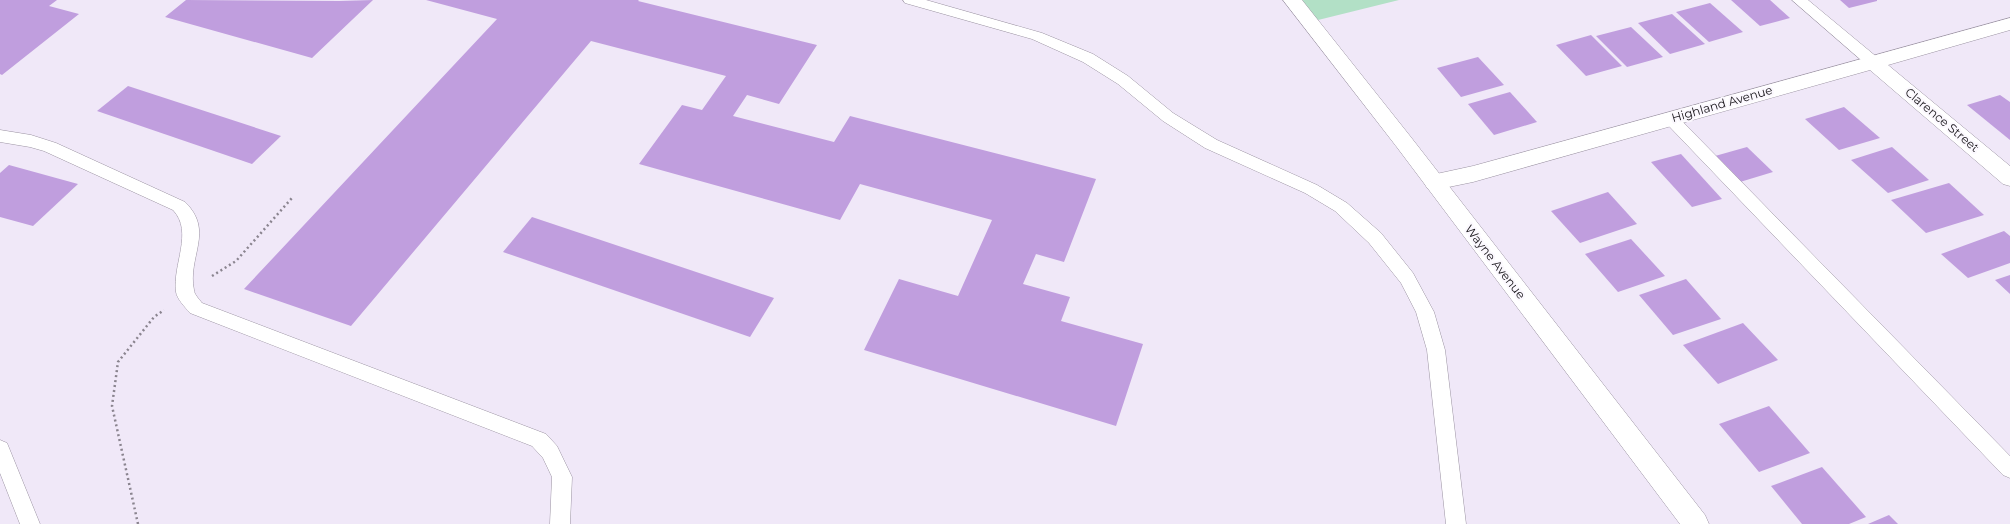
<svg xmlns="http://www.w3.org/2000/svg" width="2010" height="524" font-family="Montserrat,sans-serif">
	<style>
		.green { fill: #b2e0c6 }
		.building { fill: #c09ede }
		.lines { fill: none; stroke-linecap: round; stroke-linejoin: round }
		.lane-casing { stroke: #9b93a2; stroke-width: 1 }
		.street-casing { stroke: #9b93a2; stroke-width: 1 }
		.secondary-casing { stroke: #9b93a2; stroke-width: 1 }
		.path { stroke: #8a848f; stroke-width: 2.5; stroke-dasharray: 2 3; stroke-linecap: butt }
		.lane { fill: #fff; fill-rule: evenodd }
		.street { fill: #fff; fill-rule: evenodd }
		.secondary { fill: #fff; fill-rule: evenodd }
		.labels { text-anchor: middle; stroke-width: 4; stroke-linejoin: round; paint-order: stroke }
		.street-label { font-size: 12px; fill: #171419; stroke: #fbf8fe }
	</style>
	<rect width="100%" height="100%" fill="#f0e8f8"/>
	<polygon class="green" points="1292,0 1399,0 1310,22"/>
	<g class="building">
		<polygon points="0,0 57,0 49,6 79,14 2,75 0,74"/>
		<polygon points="186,0 339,1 373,0 312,58 165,17"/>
		<polygon points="426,0 639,0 638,1 817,45 779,104 747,95 733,116 834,142 850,116 1096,179 1064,262 1036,254 1023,284 1070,297 1061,321 1143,344 1116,426 864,350 899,279 958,296 992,220 860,184 840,220 639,164 682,105 702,110 726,76 591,41 351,326 244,289 497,19"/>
		<polygon points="1731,0 1770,0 1790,18 1760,26"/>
		<polygon points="1840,0 1877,0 1877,1 1849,8"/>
		<polygon points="1710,3 1743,32 1709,42 1676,12"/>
		<polygon points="1672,14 1705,44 1670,54 1638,23"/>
		<polygon points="1631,27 1663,57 1627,67 1596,36"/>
		<polygon points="1591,35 1622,66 1586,76 1556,45"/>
		<polygon points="1478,57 1504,85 1461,97 1437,68"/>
		<polygon points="128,86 281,136 252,164 97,111"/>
		<polygon points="1510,92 1537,122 1494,135 1468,104"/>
		<polygon points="2000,95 2010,102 2010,140 1967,105"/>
		<polygon points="1844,107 1880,138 1839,150 1805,119"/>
		<polygon points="1747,147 1773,172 1740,182 1715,156"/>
		<polygon points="1892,147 1929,180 1888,193 1851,160"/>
		<polygon points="1681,154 1722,199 1692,207 1651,162"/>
		<polygon points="9,165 78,184 33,226 0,217 0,173"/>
		<polygon points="1949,183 1984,215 1926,233 1891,200"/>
		<polygon points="1608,192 1637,224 1580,243 1551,211"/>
		<polygon points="532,217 774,298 750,337 503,252"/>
		<polygon points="2004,231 2010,236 2010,263 1968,278 1941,254"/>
		<polygon points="1631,239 1665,276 1618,292 1585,254"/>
		<polygon points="2010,275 2010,294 1995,280"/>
		<polygon points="1686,279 1721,319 1673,335 1639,295"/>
		<polygon points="1743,323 1778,360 1718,384 1683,345"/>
		<polygon points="1769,406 1810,453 1759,472 1719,424"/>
		<polygon points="1822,467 1866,517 1849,524 1802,524 1771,486"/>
		<polygon points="1889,515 1898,524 1868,524"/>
	</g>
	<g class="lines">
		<defs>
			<g id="lane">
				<polygon points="903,0 926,0 1042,33 1093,54 1128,76 1173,113 1217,140 1317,185 1347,203 1381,233 1413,273 1434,312 1445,350 1466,524 1446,524 1427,350 1416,312 1401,283 1369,243 1335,211 1305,193 1205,148 1163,121 1118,84 1083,62 1032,39 905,3"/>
				<polygon points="1792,0 1808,0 1878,58 1880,62 1878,66 1873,67 1868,66"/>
				<polygon points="1671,113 1676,115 2010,456 2010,478 2003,475 1666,123 1663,119 1666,115"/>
				<path d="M0,130L31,135L56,143L185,202C215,231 187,257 194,290C194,294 199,299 202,303L546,434L557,446L572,477L570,524H550L552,477L543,458L532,446L190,313C185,307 177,299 176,292C172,265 194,232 173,210L44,151L30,147L0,142Z"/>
				<polygon points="0,440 7,443 40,524 20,524 0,473"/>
			</g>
			<polygon id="street" points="2010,18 2010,30 1888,65 2010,166 2010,186 2003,184 1870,70 1473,182 1434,190 1427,188 1424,182 1427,176 1473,166"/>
			<polygon id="secondary" points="1283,0 1302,0 1410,136 1705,515 1709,524 1680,524 1396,146"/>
		</defs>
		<use href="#lane" class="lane-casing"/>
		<use href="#street" class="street-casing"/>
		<use href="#secondary" class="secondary-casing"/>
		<g class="path">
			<polyline points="212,276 236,261 292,198"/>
			<polyline points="138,524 112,406 118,362 154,317 164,310"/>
		</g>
		<use href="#lane" class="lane"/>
		<use href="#street" class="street"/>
		<use href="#secondary" class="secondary"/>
	</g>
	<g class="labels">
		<g class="street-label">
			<text transform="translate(1722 104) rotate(-16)" y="4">Highland Avenue</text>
			<text transform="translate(1942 120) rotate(40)" y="4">Clarence Street</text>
			<text transform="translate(1495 262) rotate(52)" y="4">Wayne Avenue</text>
		</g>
	</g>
</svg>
